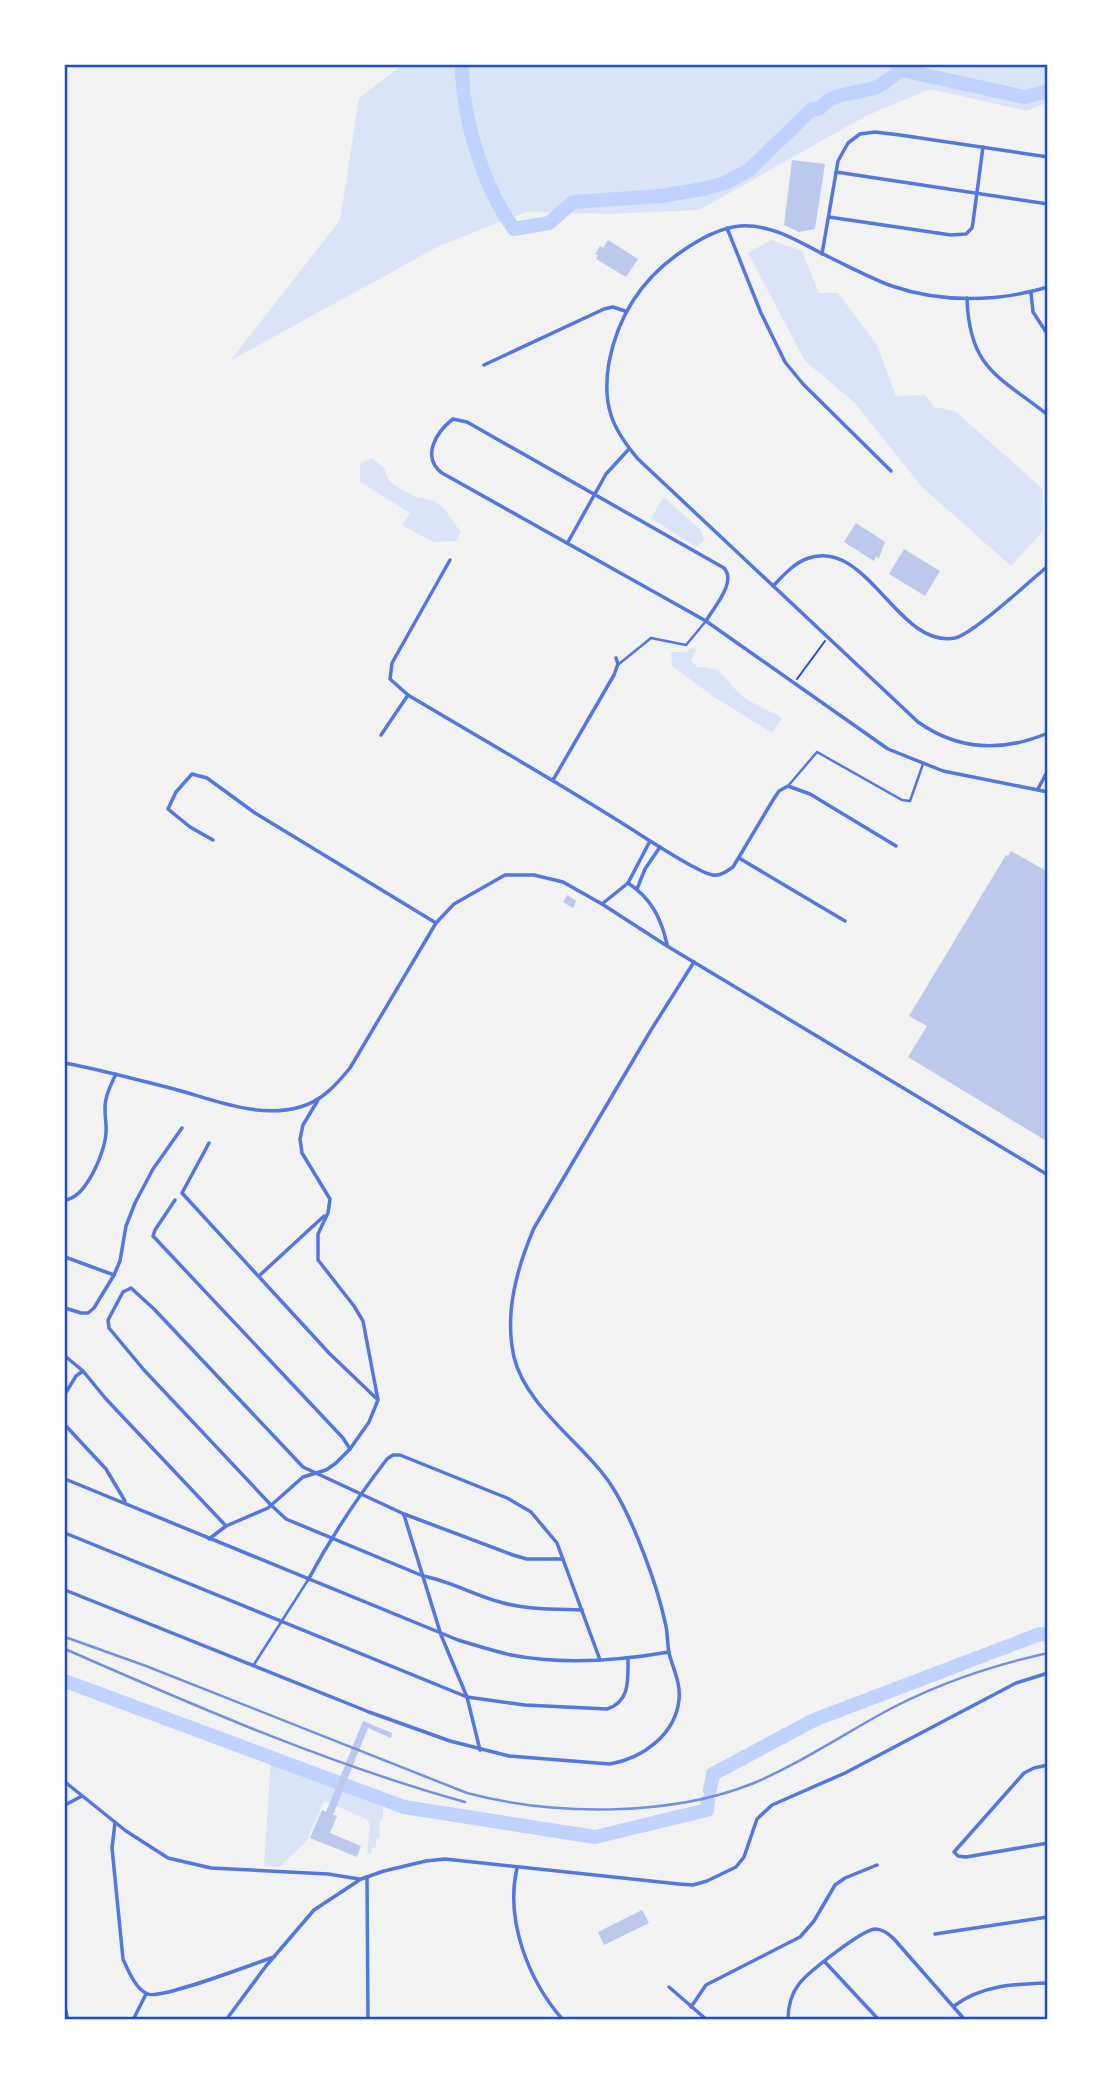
<svg xmlns="http://www.w3.org/2000/svg" width="1113" height="2085" font-family="Karla,sans-serif">
	<style>
		.green { fill: #dbe4f7 }
		.lines { fill: none; stroke-linecap: round; stroke-linejoin: round }
		.river { stroke: #bfd3fe; stroke-width: 14 }
		.building { fill: #bdc9ec }
		.path { stroke: #1d4ed8; stroke-width: 2 }
		.pedestrian { stroke: #5277de; stroke-width: 2.5 }
		.minor { stroke: #5277de; stroke-width: 3.5 }
		.rail { stroke: #7290e2; stroke-width: 2.5 }
		.neatline { fill: none; stroke: #1d4ed8; stroke-width: 2.5 }
	</style>
	<rect width="100%" height="100%" fill="#f2f2f2"/>
	<g class="green">
		<polygon points="402,65 1048,65 1048,102 1027,111 930,89 866,116 699,210 609,214 526,212 439,246 230,361 340,220 359,98"/>
		<polygon points="771,240 802,251 819,293 838,293 877,345 896,396 925,395 934,407 955,411 1042,488 1043,531 1011,566 922,487 854,402 805,361 748,253"/>
		<path d="M372,458L385,469C386,486 405,489 417,498C442,497 447,515 461,532L456,541L433,542L402,525L410,513L360,482V464Z"/>
		<polygon points="664,497 701,530 704,541 696,547 651,518"/>
		<path d="M692,647L696,650L691,660L697,667C724,668 721,675 738,692C749,703 769,710 782,718L772,733L711,695L672,666L671,652H686Z"/>
		<polygon points="271,1759 380,1804 383,1809 383,1820 380,1821 379,1839 376,1839 376,1847 372,1848 371,1854 367,1853 370,1825 367,1819 324,1801 306,1842 279,1867 264,1866"/>
	</g>
	<g class="lines">
		<g class="river">
			<path d="M462,65C462,117 483,187 514,229L549,223L573,202L661,196L703,189L725,183L749,170L812,109H819C835,90 856,95 877,87C885,83 894,75 901,70L1025,97L1048,91"/>
			<polyline points="65,1681 404,1807 595,1837 707,1810 708,1801"/>
			<polyline points="710,1790 713,1774 814,1720 1040,1634 1048,1635"/>
		</g>
	</g>
	<g class="building">
		<polygon points="792,160 825,164 815,229 799,232 784,225"/>
		<polygon points="608,240 638,259 626,277 596,259 598,255 595,254 600,246 603,248"/>
		<polygon points="856,523 885,542 879,558 876,556 874,561 844,542"/>
		<polygon points="904,549 940,571 925,596 889,574"/>
		<polygon points="1011,851 1048,872 1048,1142 908,1057 927,1026 909,1016 1006,855 1008,856"/>
		<polygon points="567,895 576,901 573,908 563,902"/>
		<polygon points="363,1721 392,1733 391,1738 368,1728 333,1815 337,1816 330,1833 361,1846 357,1857 310,1838 322,1810 326,1812"/>
		<polygon points="642,1910 649,1923 604,1945 598,1932"/>
	</g>
	<g class="lines">
		<polyline class="path" points="797,679 825,641"/>
		<g class="pedestrian">
			<polyline points="619,664 651,638 686,645 706,621"/>
			<polyline points="788,786 817,752 902,800 910,801 923,764"/>
			<polyline points="253,1666 308,1580"/>
		</g>
		<g class="minor">
			<polyline points="836,172 1048,204"/>
			<polyline points="829,217 951,235 966,234 972,228 973,222 983,147"/>
			<polyline points="727,228 761,313 785,362 803,384 891,471"/>
			<polyline points="822,254 838,161 848,143 860,134 875,132 900,135 1048,157"/>
			<path d="M1048,287C998,302 941,303 892,286C870,278 850,267 829,257C800,243 774,224 740,226C718,228 696,241 678,254C640,281 618,316 609,362C606,380 605,397 611,415C616,431 627,446 638,459L918,722C959,751 1003,752 1048,733"/>
			<polyline points="1031,293 1033,312 1048,335"/>
			<path d="M967,298C969,368 998,376 1048,415"/>
			<polyline points="484,365 604,309 613,307 625,311"/>
			<polyline points="568,542 606,474 629,449"/>
			<path d="M450,560L392,663L390,679L408,695C480,738 554,780 625,825C641,835 699,874 713,875C721,876 727,871 733,867L773,800L779,791L788,786L810,794L896,846"/>
			<path d="M773,586C783,576 793,564 806,559C867,535 897,649 955,638C973,634 1031,580 1048,566"/>
			<path d="M706,621C714,607 737,582 724,568L467,422L453,419C436,432 421,457 442,473L706,621L888,749L943,771L1048,792"/>
			<polyline points="381,735 408,695"/>
			<polyline points="553,780 614,675 618,664 616,658"/>
			<polyline points="1038,789 1048,770"/>
			<polyline points="213,840 190,827 168,809 176,792 192,774 207,778 255,813 436,923"/>
			<polyline points="739,858 845,921"/>
			<path d="M628,883C651,898 661,918 667,944"/>
			<polyline points="637,889 645,869 660,847"/>
			<polyline points="602,904 628,883 650,841"/>
			<path d="M65,1063C102,1070 138,1080 174,1089C214,1100 259,1119 300,1107C322,1101 336,1085 350,1068L436,923L454,904L505,875H534L563,882L602,904L667,946L1048,1175"/>
			<polyline points="209,1143 182,1193 329,1353 377,1399"/>
			<path d="M65,1200C86,1198 105,1152 106,1133C107,1122 103,1110 106,1099C108,1090 112,1082 116,1074"/>
			<polyline points="175,1200 155,1230 153,1236 343,1438 350,1449"/>
			<polyline points="65,1257 114,1275"/>
			<polyline points="260,1275 324,1216"/>
			<polyline points="65,1308 81,1313 88,1313 94,1308 114,1275 120,1261 126,1226 135,1203 153,1169 182,1128"/>
			<polyline points="65,1356 83,1371"/>
			<polyline points="65,1394 76,1376 83,1371 106,1399 226,1526"/>
			<polyline points="65,1425 106,1469 125,1501"/>
			<path d="M65,1479L458,1640C475,1645 493,1651 511,1655C563,1665 617,1661 669,1652"/>
			<polyline points="404,1515 441,1635 467,1697 480,1750"/>
			<path d="M65,1533L467,1697L525,1705L607,1709C630,1702 628,1680 628,1660"/>
			<polyline points="209,1539 226,1526 268,1508 303,1477 326,1470 336,1463 350,1449 369,1422 378,1400 363,1321 354,1306 318,1260 318,1234 328,1213 330,1199 302,1153 300,1139 303,1125 318,1100"/>
			<path d="M563,1559H527L513,1555L404,1514L303,1467L154,1309L131,1288L123,1292L108,1320L109,1328L144,1370L271,1505L286,1519L423,1576C450,1581 474,1595 500,1602C526,1610 555,1609 582,1610"/>
			<path d="M308,1580C331,1537 357,1498 387,1459L393,1455H400L507,1498L531,1512L557,1543L600,1660"/>
			<path d="M65,1590L369,1712L450,1741L509,1756L610,1764C643,1758 675,1735 679,1700C681,1683 673,1669 669,1653C667,1643 668,1632 665,1622C657,1584 633,1520 613,1488C587,1446 526,1408 514,1357C504,1313 517,1268 534,1228L651,1030L694,962"/>
			<polyline points="1048,1765 1034,1768 1024,1773 954,1852 958,1856 966,1857 1048,1843"/>
			<polyline points="65,1782 126,1831 168,1858 211,1868 328,1874 359,1879"/>
			<polyline points="65,1805 82,1796"/>
			<path d="M115,1823L112,1848L123,1959C128,1970 136,1990 148,1994C161,2000 255,1963 274,1957"/>
			<path d="M517,1868C505,1920 528,1980 563,2020"/>
			<polyline points="367,1877 368,2020"/>
			<polyline points="935,1934 1048,1917"/>
			<polyline points="825,1962 879,2020"/>
			<polyline points="669,1987 707,2020"/>
			<path d="M954,2006C982,1985 1014,1984 1048,1983"/>
			<polyline points="691,2007 706,1985 800,1937 814,1921 835,1885 845,1878 877,1865"/>
			<polyline points="65,2008 68,2020"/>
			<polyline points="133,2020 146,1994"/>
			<polyline points="226,2020 266,1966 314,1910 361,1879 384,1871 426,1861 445,1859 679,1884 693,1885 707,1881 736,1867 744,1857 757,1819 772,1805 845,1773 1016,1683 1048,1673"/>
			<path d="M788,2020C788,2008 791,1994 799,1984C808,1972 862,1930 875,1929C883,1929 889,1934 894,1939L965,2020"/>
		</g>
		<g class="rail">
			<path d="M65,1637L146,1666L467,1793C553,1816 670,1817 754,1783C798,1764 838,1738 879,1715C933,1685 989,1666 1048,1653"/>
			<path d="M65,1649C195,1706 328,1764 465,1802"/>
		</g>
	</g>
	<rect width="1113" height="2085" fill="none" stroke="#ffffff" stroke-width="133"/>
	<rect x="66" y="66" width="980" height="1952" class="neatline"/>
</svg>
